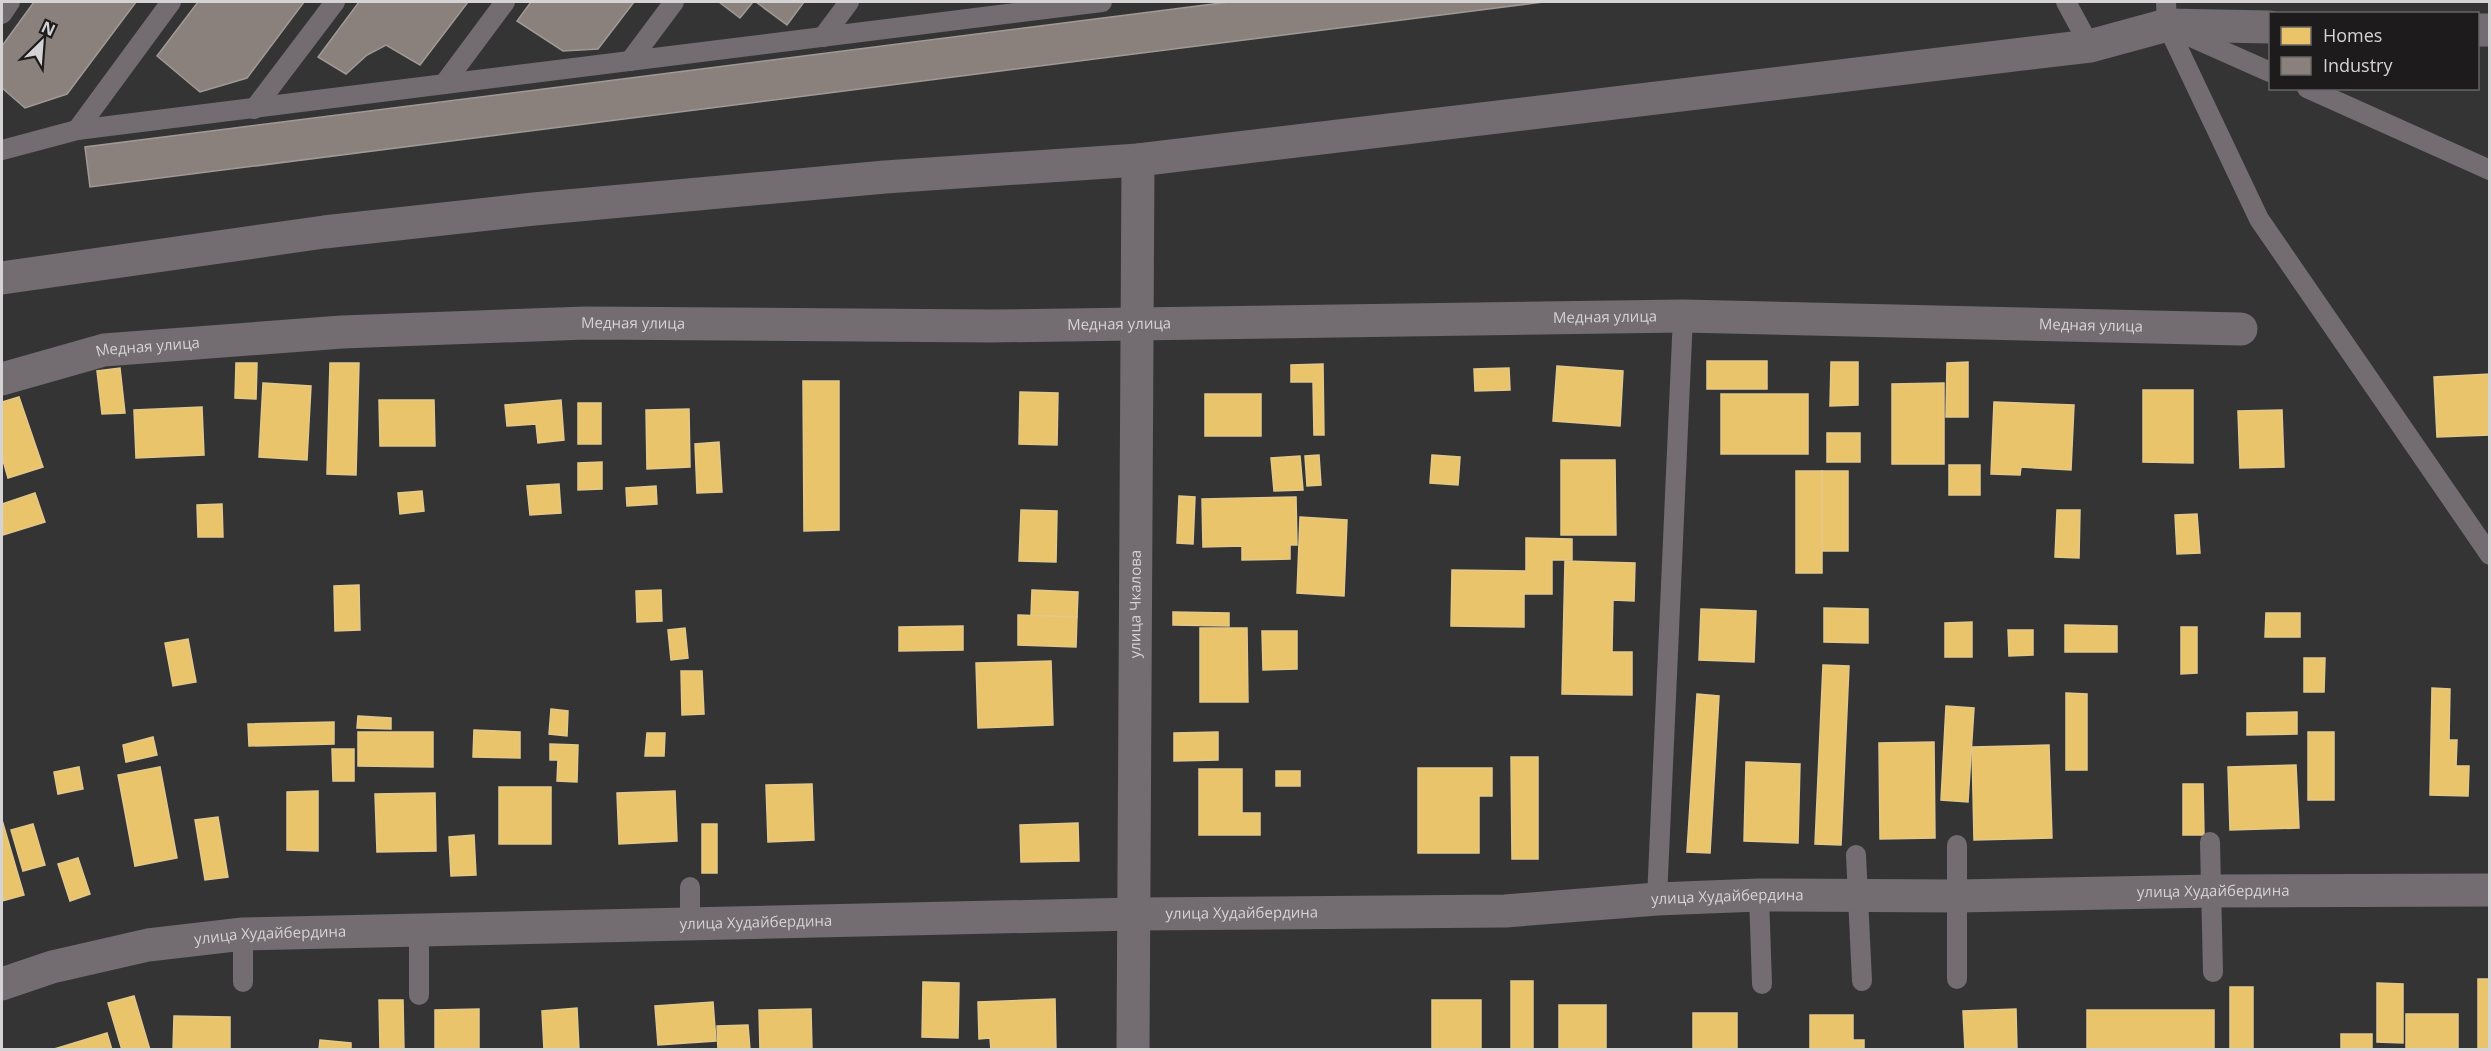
<svg xmlns="http://www.w3.org/2000/svg" width="2491" height="1051" font-family="'Open Sans',sans-serif">
	<style>
		.homes { fill: #e9c46a; stroke: #e3c88a; stroke-width: 1.5 }
		.industry { fill: #8a817c; stroke: #a09a96; stroke-width: 1.5 }
		.lines { fill: none; stroke-linecap: round; stroke-linejoin: round }
		.service { stroke: #736c70; stroke-width: 20 }
		.minor { stroke: #736c70; stroke-width: 33 }
		.labels { text-anchor: middle; stroke-width: 6; stroke-linejoin: round; paint-order: stroke }
		.street-label { font-size: 15px; fill: #d5d3d4; stroke: #1d1b1c }
	</style>
	<rect width="100%" height="100%" fill="#353435"/>
	<g class="homes">
		<rect x="1707" y="361" width="60" height="28"/>
		<polygon points="1831,362 1858,362 1858,405 1830,406"/>
		<polygon points="1968,362 1968,417 1946,417 1947,363"/>
		<polygon points="236,363 257,363 256,399 235,398"/>
		<polygon points="330,363 359,363 356,475 327,474"/>
		<polygon points="1323,364 1324,435 1314,435 1313,382 1291,382 1291,365"/>
		<polygon points="1557,366 1623,371 1620,426 1553,421"/>
		<polygon points="120,368 125,413 102,414 97,371"/>
		<polygon points="1509,368 1510,390 1475,391 1474,369"/>
		<polygon points="2490,374 2490,435 2437,437 2434,377"/>
		<polygon points="803,381 839,381 839,530 804,531"/>
		<polygon points="263,383 311,386 307,460 259,457"/>
		<polygon points="1944,383 1944,464 1892,464 1892,384"/>
		<polygon points="2143,390 2193,390 2193,463 2143,462"/>
		<polygon points="1020,392 1058,393 1057,445 1019,444"/>
		<rect x="1205" y="394" width="56" height="42"/>
		<rect x="1721" y="394" width="87" height="60"/>
		<polygon points="19,397 43,467 8,478 2,457 2,402"/>
		<polygon points="379,400 434,400 435,446 380,446"/>
		<polygon points="561,400 564,440 538,443 536,424 507,426 505,405"/>
		<polygon points="1994,402 2074,405 2071,470 2021,467 2020,475 1991,474"/>
		<rect x="578" y="403" width="23" height="41"/>
		<polygon points="202,407 204,455 136,458 134,410"/>
		<polygon points="689,409 690,467 647,469 646,410"/>
		<polygon points="2282,410 2284,467 2240,468 2238,411"/>
		<rect x="1827" y="433" width="33" height="29"/>
		<polygon points="719,442 722,492 697,493 695,444"/>
		<polygon points="1319,455 1321,485 1307,486 1305,456"/>
		<polygon points="1432,455 1460,457 1458,485 1430,483"/>
		<polygon points="1300,456 1303,490 1274,491 1271,458"/>
		<polygon points="1561,460 1615,460 1616,535 1561,535"/>
		<polygon points="602,462 602,489 578,490 578,463"/>
		<rect x="1949" y="465" width="31" height="30"/>
		<rect x="1796" y="471" width="26" height="102"/>
		<rect x="1822" y="471" width="26" height="80"/>
		<polygon points="559,484 561,513 530,515 527,486"/>
		<polygon points="656,486 657,504 627,506 626,488"/>
		<polygon points="422,491 424,511 400,514 398,493"/>
		<polygon points="35,493 45,522 3,535 2,504"/>
		<polygon points="1179,496 1195,497 1193,544 1177,543"/>
		<polygon points="1296,497 1297,545 1290,545 1290,559 1242,560 1242,546 1203,547 1202,499"/>
		<polygon points="222,504 223,537 198,537 197,505"/>
		<polygon points="1021,510 1057,511 1056,562 1019,561"/>
		<polygon points="2057,510 2080,510 2079,558 2055,557"/>
		<polygon points="2197,514 2200,553 2177,554 2175,515"/>
		<polygon points="1300,517 1347,520 1344,596 1297,593"/>
		<polygon points="1526,538 1572,539 1572,560 1552,560 1552,594 1524,594 1524,627 1451,626 1452,570 1526,571"/>
		<polygon points="1565,561 1635,563 1634,601 1613,600 1612,652 1632,652 1632,695 1562,694"/>
		<polygon points="359,585 360,630 335,631 334,586"/>
		<polygon points="661,590 662,621 637,622 636,591"/>
		<polygon points="1032,590 1078,592 1077,617 1031,616"/>
		<polygon points="1824,608 1868,609 1868,643 1824,642"/>
		<polygon points="1701,609 1756,611 1754,662 1699,660"/>
		<polygon points="1173,612 1229,613 1229,626 1173,625"/>
		<polygon points="2266,613 2300,613 2300,637 2265,637"/>
		<polygon points="1018,615 1077,617 1076,647 1018,645"/>
		<polygon points="1972,622 1972,657 1945,657 1945,623"/>
		<polygon points="2065,625 2117,626 2117,652 2065,652"/>
		<polygon points="963,626 963,650 899,651 899,627"/>
		<polygon points="2181,627 2197,627 2197,673 2181,674"/>
		<polygon points="685,628 688,658 671,660 668,630"/>
		<polygon points="1200,628 1247,628 1248,702 1200,702"/>
		<polygon points="2008,630 2033,630 2033,655 2009,656"/>
		<polygon points="1262,631 1297,631 1297,669 1263,670"/>
		<polygon points="188,639 196,682 173,686 165,643"/>
		<polygon points="2304,658 2325,658 2324,692 2304,692"/>
		<polygon points="1051,661 1053,725 978,728 976,663"/>
		<polygon points="1823,665 1849,666 1841,845 1815,844"/>
		<polygon points="681,671 702,671 704,714 682,715"/>
		<polygon points="2432,688 2450,689 2449,740 2457,740 2456,766 2469,766 2468,796 2430,795"/>
		<polygon points="2066,693 2087,694 2087,770 2066,770"/>
		<polygon points="1697,694 1719,696 1710,853 1687,852"/>
		<polygon points="1946,706 1974,708 1968,802 1941,800"/>
		<polygon points="551,709 568,711 567,736 549,734"/>
		<polygon points="2297,712 2297,734 2247,735 2247,713"/>
		<polygon points="358,716 391,718 391,729 357,728"/>
		<polygon points="334,722 334,744 249,746 248,724"/>
		<polygon points="474,730 520,732 520,758 473,757"/>
		<polygon points="358,732 433,732 433,767 358,766"/>
		<polygon points="1218,732 1218,760 1174,761 1174,733"/>
		<rect x="2308" y="732" width="26" height="68"/>
		<polygon points="647,733 665,733 664,756 645,756"/>
		<polygon points="153,737 157,755 126,762 123,745"/>
		<polygon points="1934,742 1935,838 1880,839 1879,743"/>
		<polygon points="550,744 578,745 577,782 557,781 558,760 550,760"/>
		<polygon points="2049,745 2052,838 1974,840 1972,747"/>
		<polygon points="332,749 354,749 354,781 333,781"/>
		<polygon points="1511,757 1538,757 1538,859 1512,859"/>
		<polygon points="1746,762 1800,764 1798,843 1744,841"/>
		<polygon points="2296,765 2299,828 2230,830 2228,767"/>
		<polygon points="79,767 83,789 58,794 54,772"/>
		<polygon points="160,767 177,858 135,866 118,775"/>
		<polygon points="1418,768 1492,768 1492,796 1479,796 1479,853 1418,853"/>
		<polygon points="1199,769 1242,769 1242,813 1260,813 1260,835 1199,835"/>
		<rect x="1276" y="771" width="24" height="15"/>
		<polygon points="812,784 814,840 768,842 766,785"/>
		<polygon points="2183,784 2203,784 2204,835 2183,835"/>
		<rect x="499" y="787" width="52" height="57"/>
		<polygon points="318,791 318,851 287,850 287,792"/>
		<polygon points="675,791 677,841 619,844 617,793"/>
		<polygon points="435,793 436,851 377,852 375,794"/>
		<polygon points="218,817 228,877 205,880 195,820"/>
		<polygon points="2,820 24,895 2,901"/>
		<polygon points="1078,823 1079,861 1021,862 1020,825"/>
		<polygon points="33,824 45,865 23,871 11,830"/>
		<rect x="702" y="824" width="15" height="49"/>
		<polygon points="474,835 476,875 451,876 449,837"/>
		<polygon points="78,858 90,894 70,901 58,864"/>
		<rect x="2478" y="979" width="12" height="71"/>
		<rect x="1511" y="981" width="22" height="69"/>
		<polygon points="923,982 959,983 958,1038 922,1037"/>
		<polygon points="2377,983 2403,984 2403,1043 2377,1042"/>
		<rect x="2230" y="987" width="23" height="63"/>
		<polygon points="134,996 150,1050 122,1050 108,1003"/>
		<polygon points="1055,999 1056,1050 991,1050 990,1038 979,1039 978,1002"/>
		<polygon points="379,1000 403,1000 404,1050 380,1050"/>
		<rect x="1432" y="1000" width="49" height="50"/>
		<polygon points="713,1002 716,1041 658,1045 655,1006"/>
		<rect x="1559" y="1005" width="47" height="45"/>
		<polygon points="577,1008 579,1050 544,1050 542,1011"/>
		<polygon points="479,1009 479,1050 435,1050 435,1010"/>
		<polygon points="811,1009 812,1050 760,1050 759,1010"/>
		<polygon points="2016,1009 2017,1050 1965,1050 1963,1011"/>
		<rect x="2087" y="1010" width="127" height="40"/>
		<rect x="1693" y="1013" width="44" height="37"/>
		<rect x="2406" y="1014" width="52" height="36"/>
		<polygon points="1810,1015 1853,1015 1853,1040 1864,1040 1864,1050 1810,1050"/>
		<polygon points="174,1016 230,1017 230,1050 173,1050"/>
		<polygon points="748,1025 750,1050 718,1050 717,1026"/>
		<polygon points="107,1033 112,1050 51,1050"/>
		<rect x="2341" y="1034" width="31" height="16"/>
		<polygon points="320,1040 351,1043 351,1050 319,1050"/>
	</g>
	<g class="industry">
		<polygon points="34,2 136,2 67,94 25,108 2,88 2,46"/>
		<polygon points="198,2 304,2 247,78 200,92 157,56"/>
		<polygon points="359,2 468,2 420,65 386,45 367,55 346,74 318,57"/>
		<polygon points="531,2 634,2 598,49 563,51 517,21"/>
		<polygon points="719,2 753,2 740,18"/>
		<polygon points="756,2 804,2 787,25"/>
		<polygon points="1229,2 1543,2 90,187 85,147"/>
	</g>
	<g class="lines">
		<g class="service">
			<polyline points="2066,2 2090,46"/>
			<polyline points="2166,2 2167,25 2259,219 2490,555"/>
			<polyline points="2,14 10,2"/>
			<polyline points="2180,32 2270,72"/>
			<polyline points="823,37 849,2"/>
			<polyline points="630,61 674,2"/>
			<polyline points="444,84 505,2"/>
			<polyline points="2307,88 2490,170"/>
			<polyline points="254,109 335,2"/>
			<polyline points="77,130 171,2"/>
			<polyline points="2,150 77,130 1102,2"/>
			<polyline points="2210,842 2213,972"/>
			<polyline points="1957,845 1957,979"/>
			<polyline points="1856,855 1862,981"/>
			<polyline points="1759,895 1762,984"/>
			<polyline points="1657,899 1683,316"/>
			<polyline points="690,925 690,887"/>
			<polyline points="419,931 419,995"/>
			<polyline points="243,934 243,982"/>
		</g>
		<g class="minor">
			<polyline points="2478,30 2490,30"/>
			<polyline points="2,278 324,232 534,209 885,177 1138,160 2090,46 2167,25 2270,27"/>
			<path id="s1" d="M2,379L104,350L342,332L586,323L992,326L1683,316L2241,329"/>
			<path id="s2" d="M2,984L52,967L148,945L243,934L1134,914L1505,911L1657,899L1759,895L1958,896L2213,891L2490,890"/>
			<path id="s3" d="M1133,1050L1138,160"/>
		</g>
	</g>
	<g class="labels">
		<g class="street-label">
			<text dy="5" stroke="none"><textPath href="#s1" startOffset="1608">Медная улица</textPath></text>
			<text dy="5" stroke="none"><textPath href="#s1" startOffset="636">Медная улица</textPath></text>
			<text dy="5" stroke="none"><textPath href="#s1" startOffset="1122">Медная улица</textPath></text>
			<text dy="5" stroke="none"><textPath href="#s1" startOffset="2094">Медная улица</textPath></text>
			<text dy="5" stroke="none"><textPath href="#s1" startOffset="150">Медная улица</textPath></text>
			<text dy="5" stroke="none"><textPath href="#s3" startOffset="446">улица Чкалова</textPath></text>
			<text dy="5" stroke="none"><textPath href="#s2" startOffset="2218">улица Худайбердина</textPath></text>
			<text dy="5" stroke="none"><textPath href="#s2" startOffset="1732">улица Худайбердина</textPath></text>
			<text dy="5" stroke="none"><textPath href="#s2" startOffset="1246">улица Худайбердина</textPath></text>
			<text dy="5" stroke="none"><textPath href="#s2" startOffset="760">улица Худайбердина</textPath></text>
			<text dy="5" stroke="none"><textPath href="#s2" startOffset="274">улица Худайбердина</textPath></text>
		</g>
	</g>
	<rect width="2491" height="1051" fill="none" stroke="#d5d3d4" stroke-width="6"/>
	<rect x="2269" y="12" width="210" height="78" fill="#1d1b1c" stroke="#676566" stroke-width="1.5"/>
	<rect x="2281" y="27" width="30" height="18" fill="#e9c46a" stroke="#676566" stroke-width="1.5"/>
	<text x="2323" y="42" font-size="18" fill="#d5d3d4">Homes</text>
	<rect x="2281" y="57" width="30" height="18" fill="#8a817c" stroke="#676566" stroke-width="1.5"/>
	<text x="2323" y="72" font-size="18" fill="#d5d3d4">Industry</text>
	<g transform="translate(42 42) rotate(25)" stroke="#1d1b1c" stroke-width="4.5" paint-order="stroke">
	<path d="M0-4.5L10 22L0 15L-10 22Z" fill="#d5d3d4"/>
	<text y="-9" font-size="16" font-weight="bold" text-anchor="middle" fill="#d5d3d4">N</text>
	</g>
</svg>
